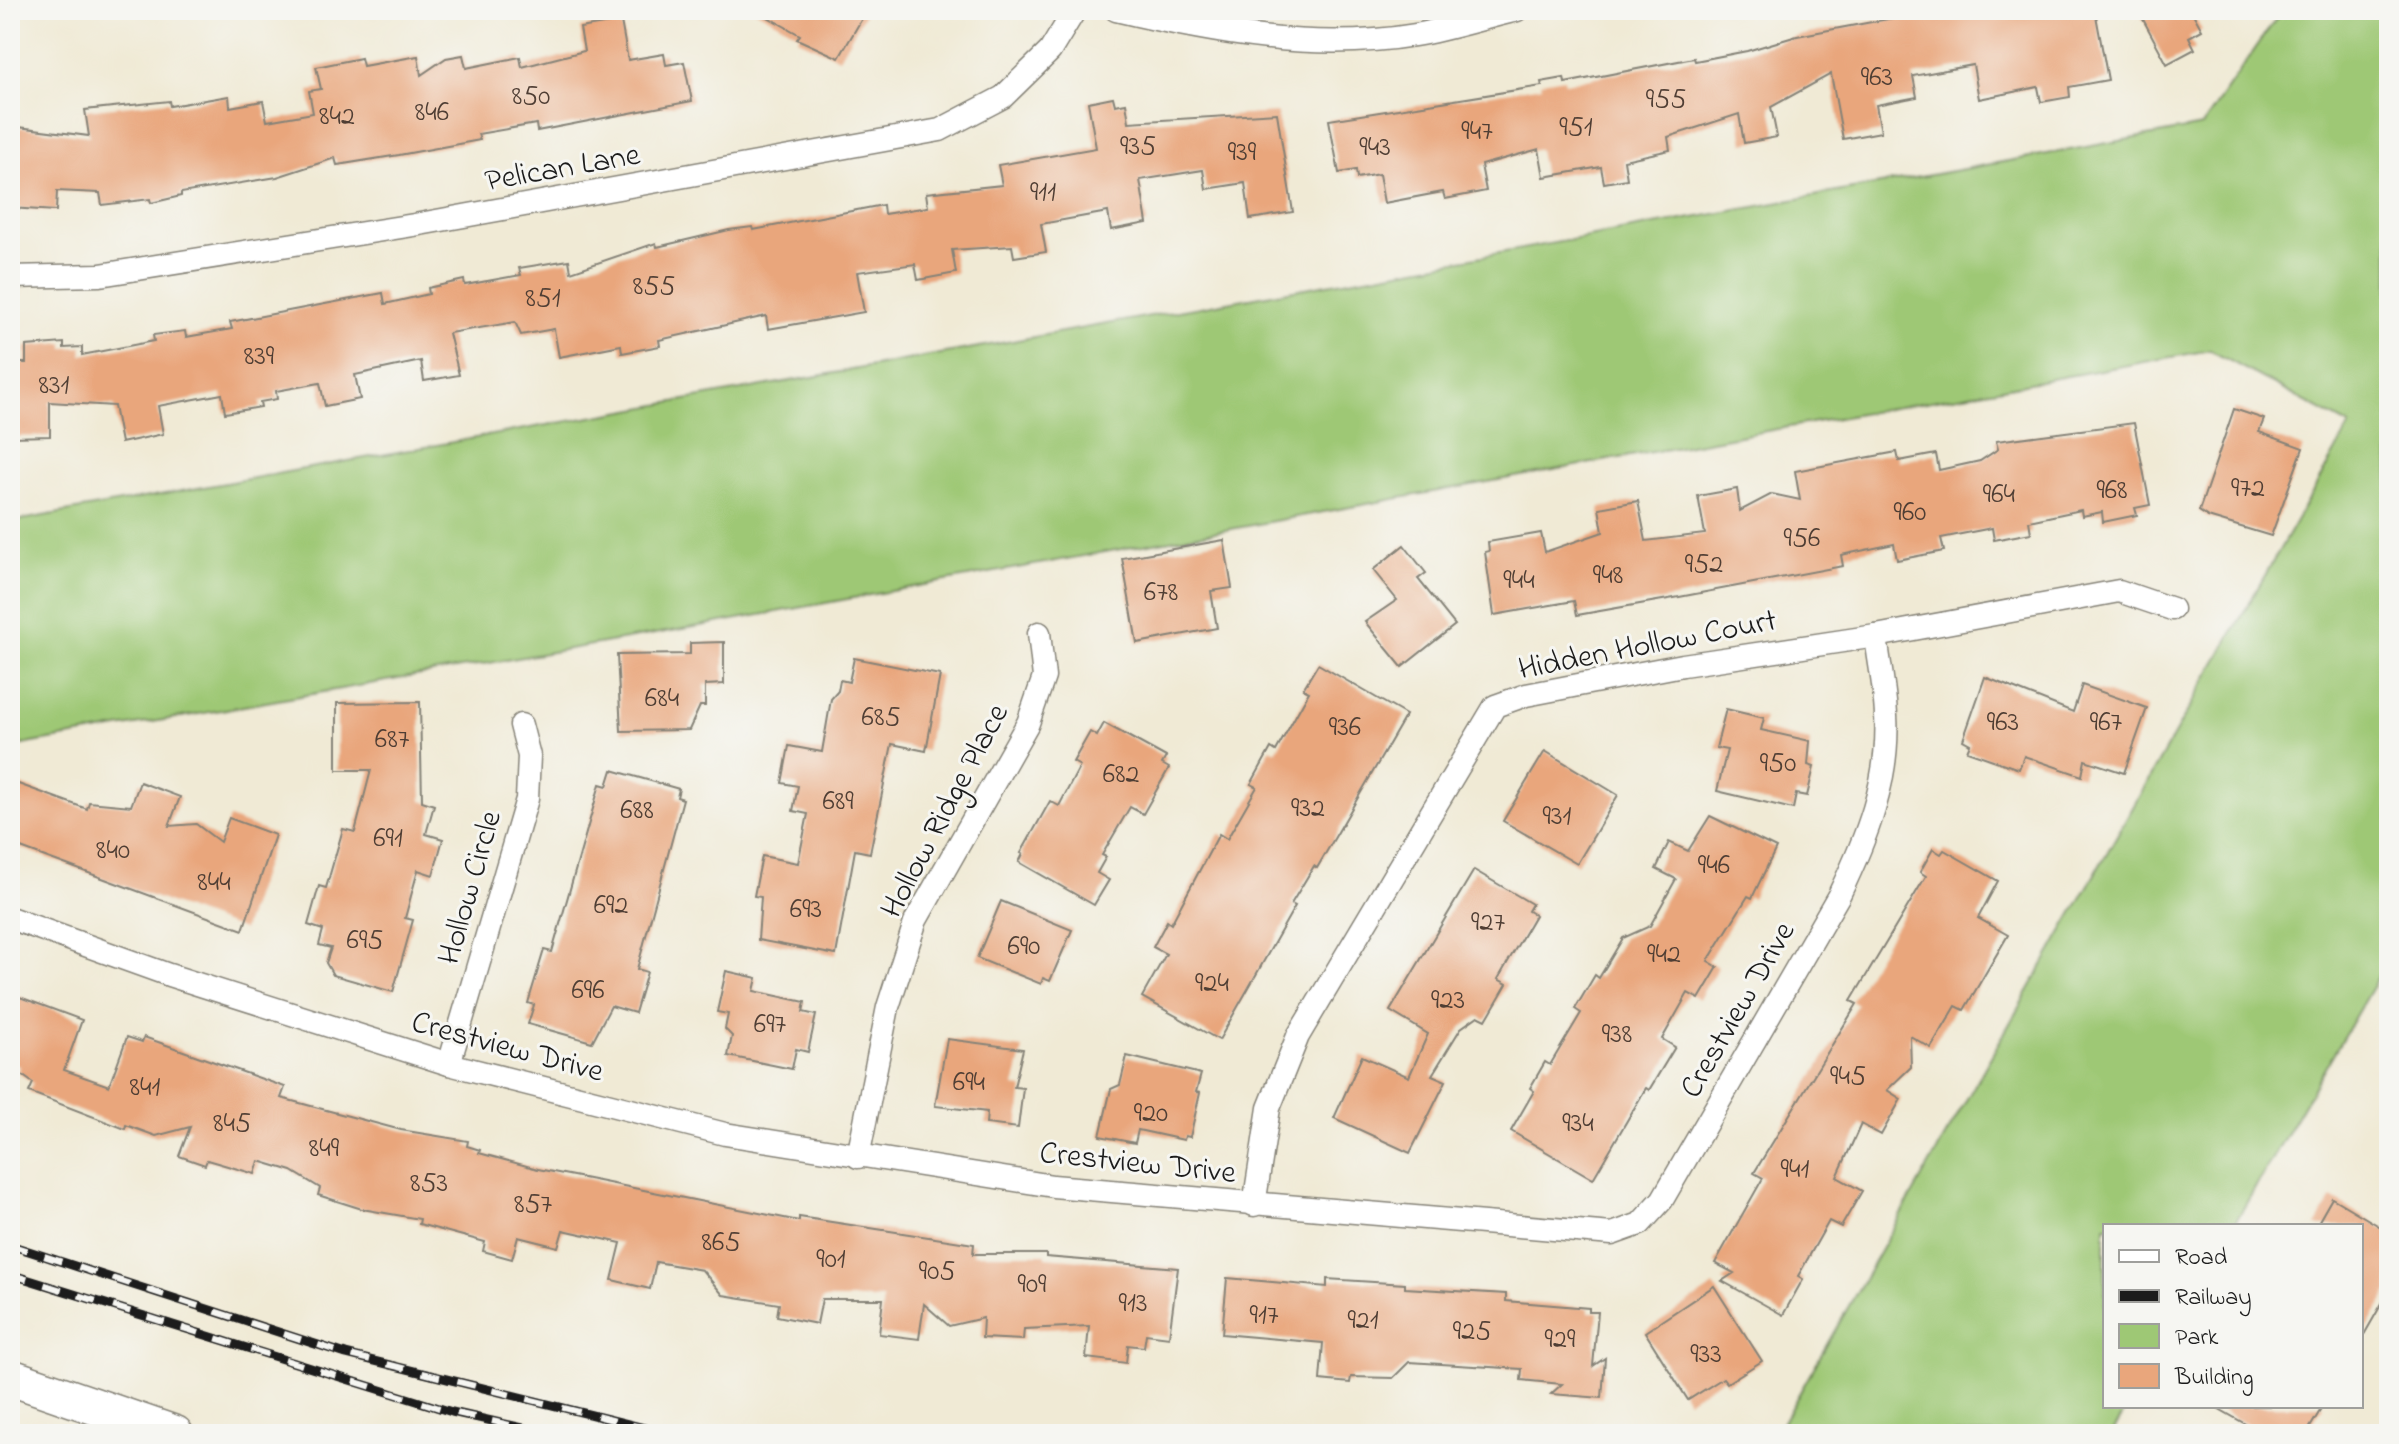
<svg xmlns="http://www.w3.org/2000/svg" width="2399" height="1444" font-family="'Indie Flower',sans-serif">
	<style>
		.green { fill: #9ec875; stroke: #5d7248; stroke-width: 2 }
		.building { fill: #e9a67c }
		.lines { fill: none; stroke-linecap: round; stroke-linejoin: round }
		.minor-casing { stroke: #868378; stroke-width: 25 }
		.primary-casing { stroke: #868378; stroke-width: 39 }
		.minor { stroke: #fff; stroke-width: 22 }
		.primary { stroke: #fff; stroke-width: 36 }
		.rail-casing { stroke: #1c1c1c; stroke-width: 9 }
		.rail { stroke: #f6f6f2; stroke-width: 6; stroke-dasharray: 18; stroke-linecap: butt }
		.labels { text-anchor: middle; stroke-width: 6; stroke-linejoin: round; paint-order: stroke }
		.number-label { font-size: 28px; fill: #4f3e34 }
		.street-label { font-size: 32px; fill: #1c1c1c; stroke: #f6f6f2 }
	</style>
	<rect width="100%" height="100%" fill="#f6f6f2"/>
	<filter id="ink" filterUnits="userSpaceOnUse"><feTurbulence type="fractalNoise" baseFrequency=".0125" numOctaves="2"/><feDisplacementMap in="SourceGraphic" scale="16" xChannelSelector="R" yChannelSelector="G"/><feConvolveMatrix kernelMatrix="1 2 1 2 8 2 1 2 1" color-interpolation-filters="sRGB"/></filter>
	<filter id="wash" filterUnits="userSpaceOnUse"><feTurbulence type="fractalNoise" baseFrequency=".006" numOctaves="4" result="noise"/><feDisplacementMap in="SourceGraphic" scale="32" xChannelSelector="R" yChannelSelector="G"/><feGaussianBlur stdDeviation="1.8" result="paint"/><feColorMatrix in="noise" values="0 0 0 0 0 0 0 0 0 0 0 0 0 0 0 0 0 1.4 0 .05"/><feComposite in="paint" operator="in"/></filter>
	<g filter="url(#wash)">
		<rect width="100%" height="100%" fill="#f0ead5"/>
		<polygon class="green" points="2282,10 2389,10 2389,958 2233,1226 2105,1226 2105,1406 2128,1406 2112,1434 1776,1434 2350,426 2210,350 689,628 10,747 10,522 2202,126"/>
		<g id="blocks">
			<g class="building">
				<polygon points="755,10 867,10 839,58 797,39 800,35"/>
				<polygon points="1936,10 2002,10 2003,18 2046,10 2095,10 2108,80 2069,87 2070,97 2041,102 2038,87 1979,99 1973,65 1913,76 1917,97 1876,105 1881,132 1843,139 1831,74 1771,107 1777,137 1744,143 1739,114 1668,137 1670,150 1624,160 1627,179 1604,183 1601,167 1544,177 1539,149 1481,165 1486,191 1445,199 1443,192 1384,203 1379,174 1357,178 1356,170 1339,173 1329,120 1542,86 1541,82 1564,78 1565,83 1694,58 1695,61 1747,51 1797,36"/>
				<polygon points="2138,10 2191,10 2202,30 2189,37 2195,49 2167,64"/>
				<polygon points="621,21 628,60 664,54 666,65 684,62 692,101 537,131 536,124 478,134 480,140 399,155 337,165 335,158 277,177 181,193 181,196 151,203 150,199 102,205 100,193 57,191 56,211 10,208 10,126 89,136 85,110 169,101 170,106 229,96 230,107 263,101 267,121 313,113 309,91 321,89 316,67 361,58 363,66 418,56 421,75 446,58 463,55 466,68 520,57 522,67 584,51 580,28"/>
				<polygon points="1113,97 1115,105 1126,103 1129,122 1277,113 1293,212 1250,219 1245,183 1206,189 1203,170 1140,180 1147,223 1111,230 1108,212 1041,224 1046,252 1014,257 1012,246 952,250 956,273 918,280 915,264 857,272 864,312 768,329 766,316 659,340 660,346 622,353 621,345 559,357 554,329 521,335 515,322 449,333 459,375 424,381 421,361 355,375 360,399 325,406 320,383 276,391 277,399 260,402 261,407 225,413 222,394 158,406 163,434 121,443 114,406 50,402 50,436 10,437 10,404 15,404 14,363 26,363 26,346 64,343 64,348 82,347 82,355 154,341 153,335 185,331 186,337 232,329 230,322 383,293 385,304 429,294 428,288 464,280 465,285 521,275 519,268 569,260 571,272 656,243 657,247 729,230 752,227 753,230 883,205 884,214 928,207 926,193 1002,185 998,165 1096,148 1088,102"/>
				<polygon points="2234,409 2264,419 2259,432 2303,448 2271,536 2208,517 2199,511"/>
				<polygon points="2134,423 2150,505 2135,508 2137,515 2103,522 2102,512 2082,516 2081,510 2029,521 2031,533 1994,540 1992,528 1941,538 1944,551 1897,560 1894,544 1841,555 1843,566 1674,598 1577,615 1574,601 1494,615 1485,552 1489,551 1488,542 1541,533 1545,552 1603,532 1599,508 1638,501 1646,541 1705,534 1698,496 1737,489 1740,511 1772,494 1800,500 1795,471 1897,452 1899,461 1936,454 1939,470 1980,461 1998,449 1996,441"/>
				<polygon points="1224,540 1232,588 1211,591 1217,628 1137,643 1122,558"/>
				<polygon points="1404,545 1426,573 1418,579 1455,625 1402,667 1365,622 1397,600 1373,570"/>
				<polygon points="724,642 724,684 705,685 705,706 700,706 689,730 621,731 617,655 690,654 690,643"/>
				<polygon points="854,658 940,675 926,751 892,744 870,853 855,850 836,955 758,940 761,897 754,896 762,856 798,863 808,814 793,811 798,786 782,783 789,746 822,752 831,699 838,691 840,680 849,682"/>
				<polygon points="1318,664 1406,715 1317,868 1314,866 1291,904 1295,906 1219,1040 1142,997 1166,954 1153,947 1167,921 1171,924 1219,834 1227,839 1257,787 1251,784 1271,748 1276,751 1309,692 1303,689"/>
				<polygon points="1985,677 2073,712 2082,685 2147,708 2124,773 2085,760 2082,776 2024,756 2019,769 1967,751 1970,744 1963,740"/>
				<polygon points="420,702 422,801 434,805 426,834 443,839 433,875 418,870 405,918 413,920 393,992 333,975 326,963 331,948 319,945 323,930 308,925 319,886 326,888 343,829 355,832 371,770 337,770 337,703"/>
				<polygon points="1726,709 1764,718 1761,730 1810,741 1808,765 1814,767 1807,796 1796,794 1793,809 1717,791 1727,750 1716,748"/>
				<polygon points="1104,723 1166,757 1162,764 1169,768 1143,814 1130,807 1102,855 1106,857 1097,873 1109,880 1094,905 1019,862 1023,854 1021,853 1050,801 1059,806 1080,766 1073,762 1090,732 1097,736"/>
				<polygon points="1545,751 1618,795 1577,864 1503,821"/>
				<polygon points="612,770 679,789 677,797 683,799 637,969 647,972 635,1013 611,1006 592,1042 528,1024 534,1005 528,1003 544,950 552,952 600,784 607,786"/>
				<polygon points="10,781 87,809 89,802 131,806 140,782 180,797 169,826 196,824 220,842 229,818 275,835 243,930 10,844"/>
				<polygon points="1710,816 1776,848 1752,898 1748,896 1708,961 1718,967 1699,999 1688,993 1662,1039 1675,1047 1649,1090 1646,1088 1593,1179 1511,1131 1534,1091 1530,1088 1545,1062 1550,1065 1581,1013 1575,1009 1595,975 1599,978 1623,938 1650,926 1676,879 1656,869 1669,842 1688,851"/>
				<polygon points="1933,849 1941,854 1944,850 1998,881 1978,918 2008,935 1964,1010 1956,1006 1931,1048 1910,1036 1911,1067 1887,1090 1901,1099 1881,1135 1861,1124 1837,1177 1862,1191 1841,1227 1829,1221 1798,1276 1803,1279 1783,1315 1722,1281 1734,1273 1715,1263 1763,1178 1754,1173 1857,1004 1851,1001 1926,876 1920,872"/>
				<polygon points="1474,870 1532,904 1528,911 1535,915 1498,979 1507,984 1486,1020 1478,1016 1461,1028 1432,1075 1446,1081 1410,1153 1334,1118 1362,1056 1409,1077 1428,1034 1390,1011"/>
				<polygon points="1001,901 1072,930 1050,981 1043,978 1041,984 977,958"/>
				<polygon points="726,971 757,978 754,991 805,1002 803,1012 816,1015 808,1052 796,1049 792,1069 728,1056 732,1036 725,1029 728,1014 717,1012"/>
				<polygon points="17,996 82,1020 64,1070 109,1086 127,1037 142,1042 144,1037 285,1087 281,1098 401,1130 468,1141 467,1146 480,1150 479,1153 538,1169 799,1221 799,1217 974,1244 973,1254 1046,1254 1046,1257 1178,1268 1169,1337 1146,1334 1144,1347 1128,1345 1126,1363 1086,1358 1089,1326 1024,1329 1023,1340 982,1338 983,1318 949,1326 924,1304 919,1339 879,1334 883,1299 822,1299 817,1324 777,1316 779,1304 723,1295 702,1270 656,1262 650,1289 612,1280 621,1243 563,1230 558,1247 518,1237 512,1259 483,1251 485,1242 419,1224 420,1219 362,1209 318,1195 320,1188 292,1171 259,1161 255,1174 207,1160 205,1165 179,1156 190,1127 156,1136 126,1125 125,1129 29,1092 33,1083 18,1072 19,1066 10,1063 10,1015"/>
				<polygon points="947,1039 1023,1049 1014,1087 1023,1088 1018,1128 986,1124 987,1112 935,1106"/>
				<polygon points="1127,1056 1201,1074 1196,1092 1200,1093 1190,1137 1185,1136 1184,1140 1138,1130 1135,1143 1100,1136 1111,1089 1120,1085"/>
				<polygon points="2332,1198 2389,1232 2389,1291 2361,1340 2361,1226 2316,1226"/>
				<polygon points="1227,1278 1327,1287 1327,1279 1405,1284 1405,1288 1506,1294 1506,1301 1589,1308 1589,1312 1598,1312 1593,1366 1605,1358 1602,1398 1551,1394 1562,1384 1521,1380 1522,1369 1409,1362 1393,1378 1351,1377 1350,1383 1320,1380 1323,1343 1222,1334"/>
				<polygon points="1714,1286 1762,1361 1727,1383 1723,1378 1688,1400 1645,1332"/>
				<polygon points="2214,1406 2323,1406 2306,1434 2263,1434"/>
			</g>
		</g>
	</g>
	<g filter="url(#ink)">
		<use href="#blocks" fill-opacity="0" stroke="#868378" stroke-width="2"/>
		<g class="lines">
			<defs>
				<g id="minor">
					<path d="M1116,10C1213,33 1315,52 1415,35C1449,29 1483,18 1517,10"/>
					<polyline points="10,277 100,275 414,225 940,130 1003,97 1050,51 1075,10"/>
					<path d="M10,918L169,975L449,1064L725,1134L1053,1186L1612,1234L1640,1224L1662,1200L1839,895C1866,839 1890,780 1886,716C1885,689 1879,662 1876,636"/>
					<polyline points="449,1064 527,799 529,756 521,725"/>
					<polyline points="858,1157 888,1007 916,920 1028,723 1044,677 1039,633"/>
					<polyline points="1254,1205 1269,1108 1298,1036 1495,706 1526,695 1683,665 1876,636 2119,591 2172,609"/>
				</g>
				<polyline id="primary" points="10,1377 175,1434"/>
			</defs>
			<use href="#minor" class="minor-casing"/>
			<use href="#primary" class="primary-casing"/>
			<use href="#minor" class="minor"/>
			<use href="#primary" class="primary"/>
			<defs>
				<g id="rail">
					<polyline points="10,1245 346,1354 669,1434"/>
					<polyline points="10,1274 452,1412 550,1434"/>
				</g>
			</defs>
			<use href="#rail" class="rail-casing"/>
			<use href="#rail" class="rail"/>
		</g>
	</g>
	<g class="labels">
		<g class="number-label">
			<text x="1877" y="85">963</text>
			<text x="531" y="104">850</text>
			<text x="1666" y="107">955</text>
			<text x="432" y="120">846</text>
			<text x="337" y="124">842</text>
			<text x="1576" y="135">951</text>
			<text x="1477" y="139">947</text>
			<text x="1138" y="154">935</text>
			<text x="1375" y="155">943</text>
			<text x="1242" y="160">939</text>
			<text x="1043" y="200">911</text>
			<text x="654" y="294">855</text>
			<text x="543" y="306">851</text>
			<text x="259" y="364">839</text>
			<text x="54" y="393">831</text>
			<text x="2248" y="496">972</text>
			<text x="2112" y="498">968</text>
			<text x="1999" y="502">964</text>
			<text x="1910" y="520">960</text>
			<text x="1802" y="546">956</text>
			<text x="1704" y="572">952</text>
			<text x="1608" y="583">948</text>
			<text x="1519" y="588">944</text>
			<text x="1161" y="600">678</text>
			<text x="662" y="706">684</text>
			<text x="881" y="725">685</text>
			<text x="2003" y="730">963</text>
			<text x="2106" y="730">967</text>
			<text x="1345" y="735">936</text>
			<text x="392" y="747">687</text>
			<text x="1778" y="771">950</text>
			<text x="1121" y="782">682</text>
			<text x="838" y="809">689</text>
			<text x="1308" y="816">932</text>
			<text x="637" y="818">688</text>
			<text x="1557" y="824">931</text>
			<text x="388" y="846">691</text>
			<text x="113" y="858">840</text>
			<text x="1714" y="873">946</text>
			<text x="214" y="890">844</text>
			<text x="611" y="913">692</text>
			<text x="806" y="917">693</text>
			<text x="1488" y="930">927</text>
			<text x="365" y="948">695</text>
			<text x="1024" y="954">690</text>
			<text x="1664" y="962">942</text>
			<text x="1212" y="991">924</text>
			<text x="588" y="998">696</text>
			<text x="1448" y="1008">923</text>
			<text x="770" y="1032">697</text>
			<text x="1617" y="1042">938</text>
			<text x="1848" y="1084">945</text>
			<text x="969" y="1090">694</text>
			<text x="145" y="1095">841</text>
			<text x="1151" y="1121">920</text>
			<text x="232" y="1131">845</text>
			<text x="1578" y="1131">934</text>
			<text x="324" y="1156">849</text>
			<text x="1795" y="1177">941</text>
			<text x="429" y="1191">853</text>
			<text x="533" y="1212">857</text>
			<text x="721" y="1250">865</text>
			<text x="831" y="1267">901</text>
			<text x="937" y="1279">905</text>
			<text x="1032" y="1292">909</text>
			<text x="1133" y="1311">913</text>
			<text x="1264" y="1323">917</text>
			<text x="1363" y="1328">921</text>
			<text x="1472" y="1339">925</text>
			<text x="1560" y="1347">929</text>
			<text x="1706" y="1362">933</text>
		</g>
		<g class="street-label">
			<text transform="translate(562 166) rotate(-10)" y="11">Pelican Lane</text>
			<text transform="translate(1647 643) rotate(-11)" y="11">Hidden Hollow Court</text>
			<text transform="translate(943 810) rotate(-62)" y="11">Hollow Ridge Place</text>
			<text transform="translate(468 887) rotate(-74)" y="11">Hollow Circle</text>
			<text transform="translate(1736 1009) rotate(-60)" y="11">Crestview Drive</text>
			<text transform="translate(508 1045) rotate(15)" y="11">Crestview Drive</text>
			<text transform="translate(1138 1161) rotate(6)" y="11">Crestview Drive</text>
		</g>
	</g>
	<rect width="2399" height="1444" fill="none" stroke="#f6f6f2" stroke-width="40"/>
	<rect x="2103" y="1224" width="260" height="184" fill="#f6f6f2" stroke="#9f9f9c" stroke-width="2"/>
	<rect x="2119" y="1250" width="40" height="12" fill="#ffffff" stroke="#9f9f9c" stroke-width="2"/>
	<text x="2175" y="1264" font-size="24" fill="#1c1c1c">Road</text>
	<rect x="2119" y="1290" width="40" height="12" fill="#1c1c1c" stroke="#9f9f9c" stroke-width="2"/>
	<text x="2175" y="1304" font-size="24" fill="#1c1c1c">Railway</text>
	<rect x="2119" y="1324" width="40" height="24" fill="#9ec875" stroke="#9f9f9c" stroke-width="2"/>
	<text x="2175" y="1344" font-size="24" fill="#1c1c1c">Park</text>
	<rect x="2119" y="1364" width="40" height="24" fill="#e9a67c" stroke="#9f9f9c" stroke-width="2"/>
	<text x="2175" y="1384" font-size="24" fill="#1c1c1c">Building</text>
</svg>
